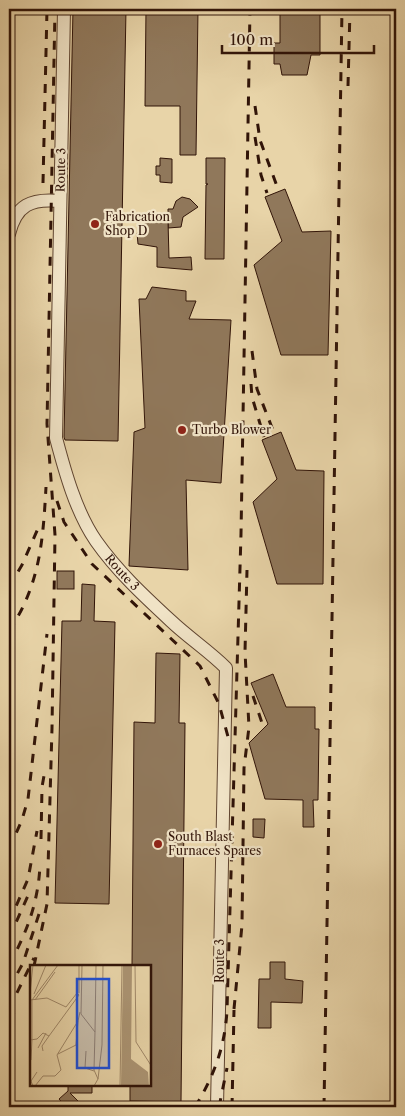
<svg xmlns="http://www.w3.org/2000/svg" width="405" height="1116" font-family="'Libre Caslon Text',serif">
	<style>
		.building { fill: #90785b; stroke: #311408 }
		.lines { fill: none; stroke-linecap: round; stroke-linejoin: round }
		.street-casing { stroke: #5f4430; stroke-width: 14 }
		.street { stroke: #f0e3c6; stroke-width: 12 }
		.rail { stroke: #311408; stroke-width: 3; stroke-dasharray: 9 9; stroke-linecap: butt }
		.poi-dot { fill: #8f2418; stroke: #f0e3c6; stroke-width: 2 }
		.labels { text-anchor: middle; stroke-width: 4.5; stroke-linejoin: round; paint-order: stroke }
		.street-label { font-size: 12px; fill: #311408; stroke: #f0e3c6 }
		.poi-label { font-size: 12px; fill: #311408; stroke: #f0e3c6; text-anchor: start }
		.inset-road { fill: none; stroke: #9f8768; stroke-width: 1 }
		.view { fill: #1d4ed8; fill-opacity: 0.15; stroke: #1d4ed8; stroke-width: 2.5 }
		.inset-edge { fill: none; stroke: #311408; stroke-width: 2.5 }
	</style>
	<rect width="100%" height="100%" fill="#e8d4a8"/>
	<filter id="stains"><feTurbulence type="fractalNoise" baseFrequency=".004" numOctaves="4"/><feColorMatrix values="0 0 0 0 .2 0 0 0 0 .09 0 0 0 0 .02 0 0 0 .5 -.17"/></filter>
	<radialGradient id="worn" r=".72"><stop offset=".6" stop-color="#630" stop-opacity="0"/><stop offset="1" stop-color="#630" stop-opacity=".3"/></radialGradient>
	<g class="building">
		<polygon points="73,9 126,9 118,441 65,440 64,437"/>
		<polygon points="146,9 198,9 196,155 180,155 180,106 145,106"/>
		<polygon points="280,9 320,9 320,55 311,55 307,75 282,75 280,64 274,64 274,43 280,43"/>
		<polygon points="160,158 172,159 172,183 160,182 160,175 156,175 156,166 160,166"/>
		<polygon points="206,158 225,158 224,259 205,259 206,185 208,184 206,184"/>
		<polygon points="285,189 302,232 331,231 328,355 281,355 254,265 282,241 265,197"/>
		<polygon points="182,197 190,199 198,207 183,217 181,227 168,228 168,209 173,209 176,201"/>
		<polygon points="144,221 168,221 169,258 191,257 192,270 157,267 157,247 138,244 137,233 143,232"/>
		<polygon points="152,287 186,291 186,301 196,301 189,319 231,320 221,483 186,480 188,570 129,566 134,432 145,428 139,299 146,299"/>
		<polygon points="281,432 296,470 324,471 323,584 277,584 253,502 277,479 262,440"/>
		<rect x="57" y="571" width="17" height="18"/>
		<polygon points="82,584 95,585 94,621 115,622 109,904 55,903 62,621 81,621"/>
		<polygon points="156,653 180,654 179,723 185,723 181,1102 130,1101 130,1085 150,1085 150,966 132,966 134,722 155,723"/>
		<polygon points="273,674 286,707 315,707 315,729 319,729 318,800 313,800 314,827 303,827 303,800 265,799 249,743 268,724 251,683"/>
		<polygon points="253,819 265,819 264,838 253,837"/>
		<polygon points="270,962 285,962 285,979 303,981 302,1003 271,1002 271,1028 258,1028 259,979 270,979"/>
		<polygon points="68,1085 92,1085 92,1093 70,1093 84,1107 66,1107 59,1099 68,1091"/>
	</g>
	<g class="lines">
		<defs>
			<g id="street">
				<path id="s1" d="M64,9L56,438C65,472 76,512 96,541C117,571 144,596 171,621C189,638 209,651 226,668L217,1107"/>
				<path d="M9,234C16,205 31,198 60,201"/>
			</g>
		</defs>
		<use href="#street" class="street-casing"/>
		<use href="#street" class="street"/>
		<g class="rail">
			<polyline points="348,86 350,9"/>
			<polyline points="255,106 260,140 278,189"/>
			<polyline points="255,137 261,175 267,193"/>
			<polyline points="43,183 47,9"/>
			<polyline points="252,351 257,389 274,433"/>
			<polyline points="251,384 252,397 264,437"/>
			<polyline points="57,501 64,522 92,564 200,666 219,704 230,744"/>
			<polyline points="9,587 22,565 40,524"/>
			<path d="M9,631C40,585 43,541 46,487"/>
			<polyline points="253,696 263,726"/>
			<polyline points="41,839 42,787 45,770"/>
			<polyline points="9,849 22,820 28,799 47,634"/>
			<polyline points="9,922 28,879 37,831"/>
			<polyline points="9,938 31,889"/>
			<path d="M9,965C27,932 38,903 40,866"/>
			<polyline points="34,966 47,904 52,728 55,535 47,424 55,9"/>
			<polyline points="9,989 23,963 39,914"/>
			<polyline points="9,1009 34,958"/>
			<polyline points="234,1009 242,925 244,768 249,727 245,652 247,570"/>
			<polyline points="9,1020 19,1005"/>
			<path d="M195,1107C214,1076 225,1047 227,1010L241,534L250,9"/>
			<polyline points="219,1107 227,1068"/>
			<polyline points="232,1107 234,1010"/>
			<polyline points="324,1107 342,9"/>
		</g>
	</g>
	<g class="poi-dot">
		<circle cx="95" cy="224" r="5"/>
		<circle cx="182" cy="430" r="5"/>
		<circle cx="158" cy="844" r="5"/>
	</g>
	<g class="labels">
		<g class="street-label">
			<text transform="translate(61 170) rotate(-89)" y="4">Route 3</text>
			<text dy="4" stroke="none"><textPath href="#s1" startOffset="581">Route 3</textPath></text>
			<text transform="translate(220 961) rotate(-90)" y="4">Route 3</text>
		</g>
		<g class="poi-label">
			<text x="105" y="221">Fabrication<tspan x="105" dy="14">Shop D</tspan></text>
			<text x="192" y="434">Turbo Blower</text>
			<text x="168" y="841">South Blast<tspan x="168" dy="14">Furnaces Spares</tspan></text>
		</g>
	</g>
	<g transform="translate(30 965)">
		<rect width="121" height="121" fill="#e8d4a8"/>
		<path d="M93,0H102L101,94L118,107L119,121H91Z" fill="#aa9372"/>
		<path class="inset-road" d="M52,0L51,49L65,67L64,105L68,114L64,121M105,0L106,77L122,102M0,28L3,0M49,28V0M4,29L16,0M0,35L17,33L36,42L47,28L49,30M2,35L28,0M5,35L25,7M65,67L66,0M0,75L7,74L13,68L19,71L49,30M2,75V35M8,83L16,68M13,86L12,81L19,71M56,86L55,103L64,106M28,89L46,80L48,56M1,95L2,75M68,114L72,80L73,0M3,121L1,116L7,107M5,121L13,111H25L31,105L27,90L48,56L50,47M90,121L92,0"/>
		<path class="view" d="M47,14H79V103H47Z"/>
		<rect width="121" height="121" class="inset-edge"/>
	</g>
	<rect width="405" height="1116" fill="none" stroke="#e8d4a8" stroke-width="30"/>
	<rect x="10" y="10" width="385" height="1096" fill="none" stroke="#311408" stroke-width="2.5"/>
	<rect x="15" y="15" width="375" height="1086" fill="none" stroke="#311408"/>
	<path d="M222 45v8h152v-8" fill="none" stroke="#311408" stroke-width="2.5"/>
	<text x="230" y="45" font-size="15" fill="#311408" stroke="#f0e3c6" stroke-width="4" paint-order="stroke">100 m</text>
	<rect width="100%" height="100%" filter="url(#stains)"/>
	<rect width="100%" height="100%" fill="url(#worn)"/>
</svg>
